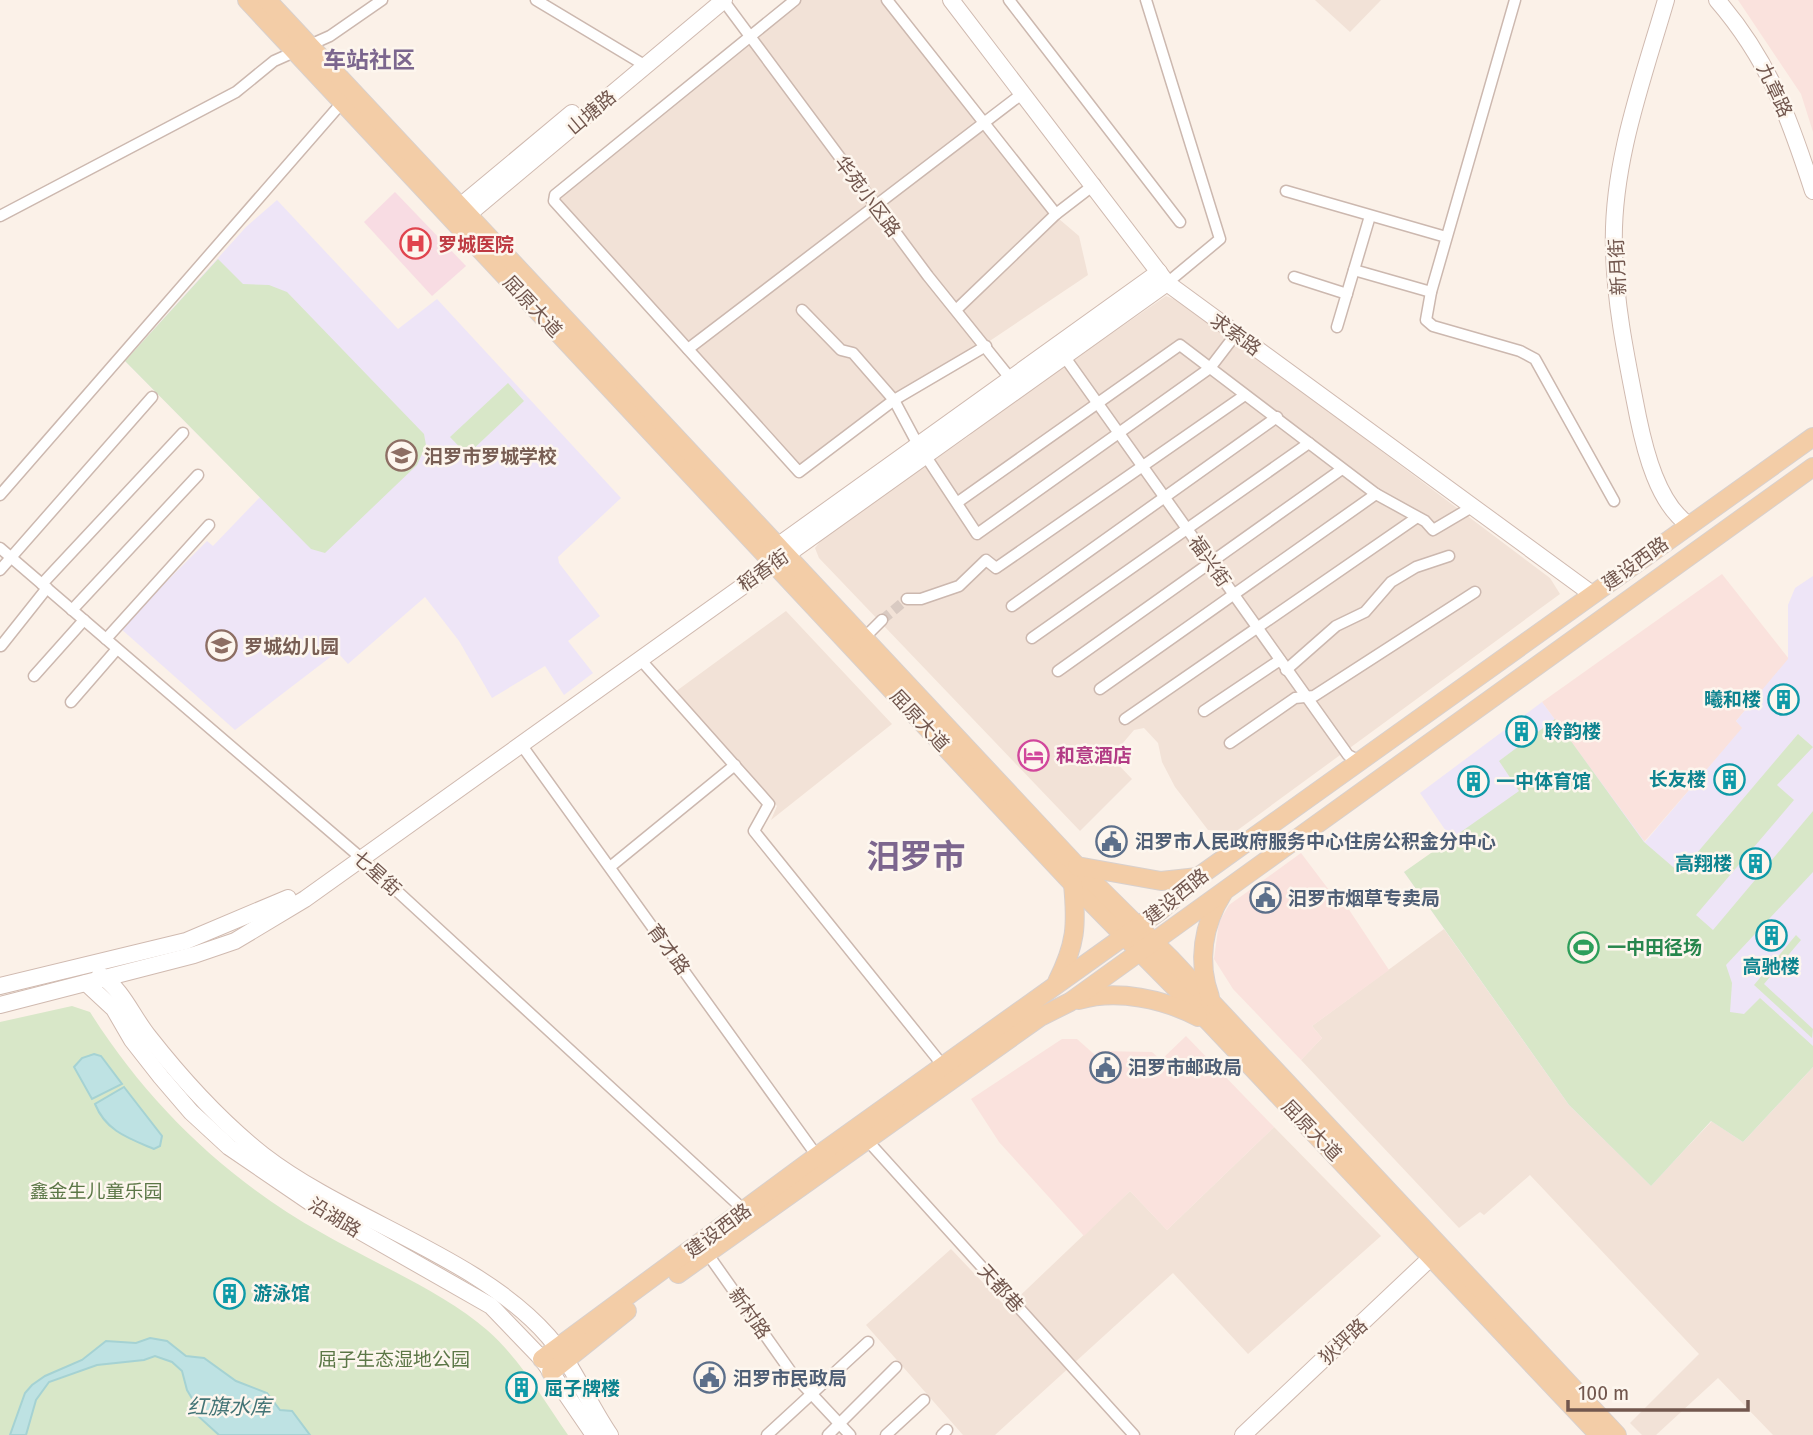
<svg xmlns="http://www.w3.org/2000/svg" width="1813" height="1435" font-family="'Fira Sans Condensed','Noto Sans SC',sans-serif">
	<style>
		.residential { fill: #f2e2d7 }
		.commercial { fill: #fae2dd }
		.education { fill: #eee5f7 }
		.medical { fill: #f8dce3 }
		.green { fill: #d8e7c8 }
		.water { fill: #bee2e3; stroke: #a5d2d3; stroke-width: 2 }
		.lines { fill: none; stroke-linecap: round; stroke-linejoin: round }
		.street-tunnel { stroke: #d9cac2; stroke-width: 10; stroke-dasharray: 10 5; stroke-linecap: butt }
		.street-casing { stroke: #ccb8af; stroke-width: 13 }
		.secondary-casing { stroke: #d0bab0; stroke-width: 18 }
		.primary-casing { stroke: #d8d0cd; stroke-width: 20 }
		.street { stroke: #fff; stroke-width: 10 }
		.secondary { stroke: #fff; stroke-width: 16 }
		.primary { stroke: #f3cda7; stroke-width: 18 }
		.labels { text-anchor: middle; stroke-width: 5; stroke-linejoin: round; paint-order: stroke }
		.street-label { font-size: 19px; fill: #72574e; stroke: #fdf6ee }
		.health-label { font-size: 19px; font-weight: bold; fill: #be3a42; stroke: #fdf6ee; text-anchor: start }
		.education-label { font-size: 19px; font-weight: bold; fill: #785e54; stroke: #fdf6ee; text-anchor: start }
		.culture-label { font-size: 19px; font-weight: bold; fill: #0d838f; stroke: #fdf6ee; text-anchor: start }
		.hotel-label { font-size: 19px; font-weight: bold; fill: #b23c85; stroke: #fdf6ee; text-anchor: start }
		.service-label { font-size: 19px; font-weight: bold; fill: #4e5e75; stroke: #fdf6ee; text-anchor: start }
		.leisure-label { font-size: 19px; font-weight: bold; fill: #27864d; stroke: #fdf6ee; text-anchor: start }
		.park-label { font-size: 19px; fill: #5c7747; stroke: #fdf6ee }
		.water-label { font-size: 21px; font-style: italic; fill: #437476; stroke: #fdf6ee }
		.quarter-label { font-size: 23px; font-weight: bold; fill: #7c668e; stroke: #fdf6ee }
		.town-label { font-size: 33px; font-weight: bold; fill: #7c668e; stroke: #fdf6ee }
	</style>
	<rect width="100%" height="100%" fill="#fbf1e8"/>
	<g class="residential">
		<polygon points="800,0 884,0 1052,213 1079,236 1088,275 799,469 556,199"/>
		<polygon points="1315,0 1381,0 1350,32"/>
		<polygon points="1166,296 1186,304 1550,578 1560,594 1235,832 1208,830 1175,787 1162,762 1158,743 1144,728 1134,730 1111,757 1132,779 1080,831 819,558 815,548 826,534 969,436 980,424"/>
		<polygon points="786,611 892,724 771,820 777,806 675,692"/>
		<polygon points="1444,929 1569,1105 1651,1185 1712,1121 1743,1142 1813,1067 1813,1435 1773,1435 1718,1378 1656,1435 1642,1435 1630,1423 1699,1354 1530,1175 1484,1215 1480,1212 1459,1228 1301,1060 1322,1038 1312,1026"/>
		<polygon points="1274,1127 1381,1236 1248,1354 1173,1273 995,1435 963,1435 866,1325 951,1249 1007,1308 1130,1191 1167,1230"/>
	</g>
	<g class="commercial">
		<polygon points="1738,0 1813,0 1813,132 1801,94"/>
		<polygon points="1722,574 1789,659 1736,721 1743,728 1644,842 1542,702"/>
		<polygon points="1301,853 1329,890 1334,887 1389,970 1312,1026 1322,1038 1301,1060 1233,989 1214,959 1219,922 1229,905"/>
		<polygon points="1186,1036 1274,1127 1167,1230 1130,1191 1084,1236 999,1142 971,1099 1062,1039 1077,1039 1095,1055 1099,1051 1152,1052 1161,1060"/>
	</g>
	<g class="education">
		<polygon points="277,200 398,329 437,299 621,498 558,557 559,563 600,616 568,641 593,673 564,695 545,666 492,698 459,641 425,597 348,664 337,652 235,730 120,628 207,541 213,546 260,497 125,361 246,227"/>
		<polygon points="1813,576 1813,1067 1743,1142 1711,1121 1651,1186 1569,1105 1404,872 1452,840 1420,793 1542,702 1645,842 1742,728 1736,721 1788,659 1788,605 1795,588"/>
	</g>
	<polygon class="medical" points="395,192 466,266 432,296 364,222"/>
	<g class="green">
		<polygon points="218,259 243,284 269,285 287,292 424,434 426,445 417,465 325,553 311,549 125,361"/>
		<polygon points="508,383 524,401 467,455 450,437"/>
		<polygon points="1555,719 1644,842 1680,873 1798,734 1813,747 1777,785 1794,800 1696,915 1713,930 1813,811 1813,872 1726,965 1732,983 1730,1012 1744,1014 1760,998 1813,1046 1813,1067 1743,1142 1711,1121 1651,1186 1569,1105 1404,872 1519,791 1499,761"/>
		<polygon points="1796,935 1801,940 1764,984 1813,1029 1812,1038 1754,985"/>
		<path d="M72,1006L90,1012C148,1104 227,1180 322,1233C372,1262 445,1293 487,1330C520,1359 543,1399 568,1435H0V1022Z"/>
	</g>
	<g class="water">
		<polygon points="94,1054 101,1056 122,1084 92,1099 74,1067 82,1058"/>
		<path d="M124,1087L162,1136L160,1146L154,1149C128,1138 106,1131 95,1104Z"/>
		<polygon points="150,1338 167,1341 186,1356 204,1358 236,1381 267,1393 280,1410 292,1411 310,1435 219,1435 198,1416 199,1410 187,1390 182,1371 172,1362 155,1356 144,1360 97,1365 49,1382 36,1400 26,1435 10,1435 25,1393 32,1385 45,1376 82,1360 106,1341 136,1343"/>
	</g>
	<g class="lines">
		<polyline class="street-tunnel" points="882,620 907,599"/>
		<defs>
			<g id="street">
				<polyline points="536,0 646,66"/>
				<polyline points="723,0 928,276 1014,383"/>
				<polyline points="795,0 555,195 554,201 799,472 894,400 986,346"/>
				<polyline points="887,0 1056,214"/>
				<polyline points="1009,0 1180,222"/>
				<polyline points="1146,0 1220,239 1167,283"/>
				<polyline points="1515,0 1431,292 1426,320 1433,326 1520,351 1535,359 1614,501"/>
				<polyline points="1286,191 1446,237"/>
				<polyline points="0,216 236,92 274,61 330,36 382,0"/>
				<polyline points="1354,270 1431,292"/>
				<polyline points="1294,277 1347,294"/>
				<polyline points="957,309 1056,214 1095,184"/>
				<polyline points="802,310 841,350 853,353 894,400 917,443 977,534 1210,368 1236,334"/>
				<polyline points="1337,327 1370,216"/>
				<polyline points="688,349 1023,93"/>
				<polyline points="1064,356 1348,755 1361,762"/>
				<polyline points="0,495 346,98"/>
				<polyline points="958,502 1180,345 1376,494 1425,521 1433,530 1472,507"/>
				<polyline points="0,548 360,857 744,1210"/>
				<polyline points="0,570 152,397"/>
				<polyline points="42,584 183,433"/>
				<polyline points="907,599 921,599 959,586 986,560 996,568 1245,395"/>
				<polyline points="1012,606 1277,417"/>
				<polyline points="72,610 198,475"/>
				<polyline points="864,638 882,620"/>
				<polyline points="1032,638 1309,443"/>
				<polyline points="106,639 209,525"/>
				<polyline points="1,646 47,588"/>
				<polyline points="639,658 769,804 754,831 944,1067"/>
				<polyline points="1286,670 1336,626 1365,612 1391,582 1416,567 1449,556"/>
				<polyline points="1058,671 1342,469"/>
				<polyline points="34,676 84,620"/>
				<polyline points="1100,689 1376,494"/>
				<polyline points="71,702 117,649"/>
				<polyline points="1204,711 1280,660"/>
				<polyline points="1125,719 1416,518"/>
				<polyline points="520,743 817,1156"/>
				<polyline points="1230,743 1295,698 1314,696 1475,592"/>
				<polyline points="610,867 735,765"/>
				<polyline points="867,1140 1134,1435"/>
				<polyline points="707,1253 791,1372 850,1435"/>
				<polyline points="767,1435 868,1342"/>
				<polyline points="828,1435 896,1367"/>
				<polyline points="886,1435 924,1400"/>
				<polyline points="942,1435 947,1430"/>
			</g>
			<g id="secondary">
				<polyline points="951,0 1167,283 1592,594"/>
				<path d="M1666,0C1643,79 1611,165 1614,249C1615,305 1627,361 1638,417C1645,451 1658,504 1689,525"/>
				<path d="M1717,0C1769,60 1789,117 1813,191"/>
				<polyline points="452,213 572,113"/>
				<polyline points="459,222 724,0"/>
				<polyline points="769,552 1159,272"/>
				<path d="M100,975C123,990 132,1016 149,1037C182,1079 220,1121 263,1155C347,1220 479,1257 548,1336C574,1366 588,1403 610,1435"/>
				<polyline points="86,983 114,1009 132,1040 161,1077 191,1112 229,1147 314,1205 491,1306 542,1359 594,1435"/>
				<polyline points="0,986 186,941 288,898"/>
				<polyline points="0,1005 194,955 235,941 305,899 1167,283"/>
				<polyline points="1243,1435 1440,1249"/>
			</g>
			<g id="primary">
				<polyline points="247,0 1073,884 1210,1023 1599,1435"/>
				<polyline points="267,0 1077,866 1171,959 1617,1435"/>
				<polyline points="1077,866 1161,881 1198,877"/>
				<path d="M1057,982C1076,944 1077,926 1073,884"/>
				<path d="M1210,997C1197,962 1203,924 1223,893"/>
				<path d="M1079,1000C1117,989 1164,999 1198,1017"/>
				<polyline points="678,1274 1040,1017 1070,1002 1813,467"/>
				<polyline points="542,1359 817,1156 1161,910 1198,877 1813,437"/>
				<polyline points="551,1372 627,1311"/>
			</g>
		</defs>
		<use href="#street" class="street-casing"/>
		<use href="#secondary" class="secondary-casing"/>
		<use href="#primary" class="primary-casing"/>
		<use href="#street" class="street"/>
		<use href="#secondary" class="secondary"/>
		<use href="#primary" class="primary"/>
	</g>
	<defs>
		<symbol id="hospital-ring" viewBox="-11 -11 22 22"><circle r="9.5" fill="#fdf6ee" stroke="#e0444e" stroke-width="1.5"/><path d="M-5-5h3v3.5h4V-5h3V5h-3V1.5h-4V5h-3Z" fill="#e0444e"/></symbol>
		<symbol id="school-ring" viewBox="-11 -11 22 22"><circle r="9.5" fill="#fdf6ee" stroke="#8d6e63" stroke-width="1.5"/><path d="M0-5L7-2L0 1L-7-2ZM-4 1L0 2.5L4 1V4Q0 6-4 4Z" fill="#8d6e63"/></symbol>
		<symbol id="building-ring" viewBox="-11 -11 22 22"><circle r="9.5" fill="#fdf6ee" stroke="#0f9aa8" stroke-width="1.5"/><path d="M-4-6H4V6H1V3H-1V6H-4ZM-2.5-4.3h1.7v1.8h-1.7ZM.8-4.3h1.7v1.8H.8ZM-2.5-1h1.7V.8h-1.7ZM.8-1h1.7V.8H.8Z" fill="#0f9aa8"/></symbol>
		<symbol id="hotel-ring" viewBox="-11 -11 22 22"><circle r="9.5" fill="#fdf6ee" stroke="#d1479c" stroke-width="1.5"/><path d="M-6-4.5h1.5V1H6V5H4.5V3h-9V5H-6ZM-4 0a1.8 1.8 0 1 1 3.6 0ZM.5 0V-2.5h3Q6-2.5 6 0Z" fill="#d1479c"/></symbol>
		<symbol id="civic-ring" viewBox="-11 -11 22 22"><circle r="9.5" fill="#fdf6ee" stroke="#5c6f8a" stroke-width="1.5"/><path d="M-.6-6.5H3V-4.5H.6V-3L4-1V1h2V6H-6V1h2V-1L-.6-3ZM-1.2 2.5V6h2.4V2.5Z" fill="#5c6f8a"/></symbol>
		<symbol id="stadium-ring" viewBox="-11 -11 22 22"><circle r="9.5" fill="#fdf6ee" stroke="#2e9e5b" stroke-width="1.5"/><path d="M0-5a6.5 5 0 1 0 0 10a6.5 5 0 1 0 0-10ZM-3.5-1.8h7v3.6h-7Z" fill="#2e9e5b"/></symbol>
	</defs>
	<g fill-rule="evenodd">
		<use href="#hospital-ring" x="398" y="226" width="35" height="35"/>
		<use href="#school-ring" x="384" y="438" width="35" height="35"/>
		<use href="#school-ring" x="204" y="628" width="35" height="35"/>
		<use href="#building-ring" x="1766" y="682" width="35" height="35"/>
		<use href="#building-ring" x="1504" y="714" width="35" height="35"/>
		<use href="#hotel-ring" x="1016" y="738" width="35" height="35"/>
		<use href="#building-ring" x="1712" y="762" width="35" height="35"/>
		<use href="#building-ring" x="1456" y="764" width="35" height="35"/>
		<use href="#civic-ring" x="1094" y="824" width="35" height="35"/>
		<use href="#building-ring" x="1738" y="846" width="35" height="35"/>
		<use href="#civic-ring" x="1248" y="880" width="35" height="35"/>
		<use href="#building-ring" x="1754" y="918" width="35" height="35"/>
		<use href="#stadium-ring" x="1566" y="930" width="35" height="35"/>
		<use href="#civic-ring" x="1088" y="1050" width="35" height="35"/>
		<use href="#building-ring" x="212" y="1276" width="35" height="35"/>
		<use href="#civic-ring" x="692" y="1360" width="35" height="35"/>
		<use href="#building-ring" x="504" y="1370" width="35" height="35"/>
	</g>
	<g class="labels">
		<g class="street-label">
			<text transform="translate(1775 90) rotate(65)" y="7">九章路</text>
			<text transform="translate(591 112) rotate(-40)" y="7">山塘路</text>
			<text transform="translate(868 196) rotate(53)" y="7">华苑小区路</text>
			<text transform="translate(1617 267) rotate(-93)" y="7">新月街</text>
			<text transform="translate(533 306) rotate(47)" y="7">屈原大道</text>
			<text transform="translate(1236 334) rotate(36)" y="7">求索路</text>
			<text transform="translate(1210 561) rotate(55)" y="7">福兴街</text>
			<text transform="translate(1635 563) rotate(-36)" y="7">建设西路</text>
			<text transform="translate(763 570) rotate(-35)" y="7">稻香街</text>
			<text transform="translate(920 720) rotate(47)" y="7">屈原大道</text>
			<text transform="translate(377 873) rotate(42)" y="7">七星街</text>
			<text transform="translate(1176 896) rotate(-39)" y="7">建设西路</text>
			<text transform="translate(669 949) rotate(54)" y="7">育才路</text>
			<text transform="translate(1312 1130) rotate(46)" y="7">屈原大道</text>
			<text transform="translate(335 1217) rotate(31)" y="7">沿湖路</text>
			<text transform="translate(718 1230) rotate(-37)" y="7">建设西路</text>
			<text transform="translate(1001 1288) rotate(48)" y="7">天都巷</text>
			<text transform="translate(750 1313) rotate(55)" y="7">新村路</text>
			<text transform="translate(1343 1341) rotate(-43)" y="7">狄坪路</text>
		</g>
		<g class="health-label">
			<text x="438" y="251">罗城医院</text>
		</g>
		<g class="education-label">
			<text x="424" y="463">汨罗市罗城学校</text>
			<text x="244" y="653">罗城幼儿园</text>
		</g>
		<g class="culture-label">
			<text x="1761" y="706" text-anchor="end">曦和楼</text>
			<text x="1544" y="738">聆韵楼</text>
			<text x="1706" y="786" text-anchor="end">长友楼</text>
			<text x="1496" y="788">一中体育馆</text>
			<text x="1732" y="870" text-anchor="end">高翔楼</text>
			<text x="1771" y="973" text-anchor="middle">高驰楼</text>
			<text x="253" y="1300">游泳馆</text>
			<text x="544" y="1395">屈子牌楼</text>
		</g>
		<g class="hotel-label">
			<text x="1056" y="762">和意酒店</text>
		</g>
		<g class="service-label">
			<text x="1135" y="848">汨罗市人民政府服务中心住房公积金分中心</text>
			<text x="1288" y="905">汨罗市烟草专卖局</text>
			<text x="1128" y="1074">汨罗市邮政局</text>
			<text x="733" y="1385">汨罗市民政局</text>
		</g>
		<g class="leisure-label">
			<text x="1607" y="954">一中田径场</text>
		</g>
		<g class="park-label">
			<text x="96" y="1198">鑫金生儿童乐园</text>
			<text x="394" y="1366">屈子生态湿地公园</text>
		</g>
		<g class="water-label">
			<text x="229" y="1414">红旗水库</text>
		</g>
		<g class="quarter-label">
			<text x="369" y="68">车站社区</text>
		</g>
		<g class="town-label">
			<text x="916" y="868">汨罗市</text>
		</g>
	</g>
	<path d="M1568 1400v10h180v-10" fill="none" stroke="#72574e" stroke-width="3.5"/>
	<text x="1578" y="1400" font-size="21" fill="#72574e" stroke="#fdf6ee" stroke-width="5" paint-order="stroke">100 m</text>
</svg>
